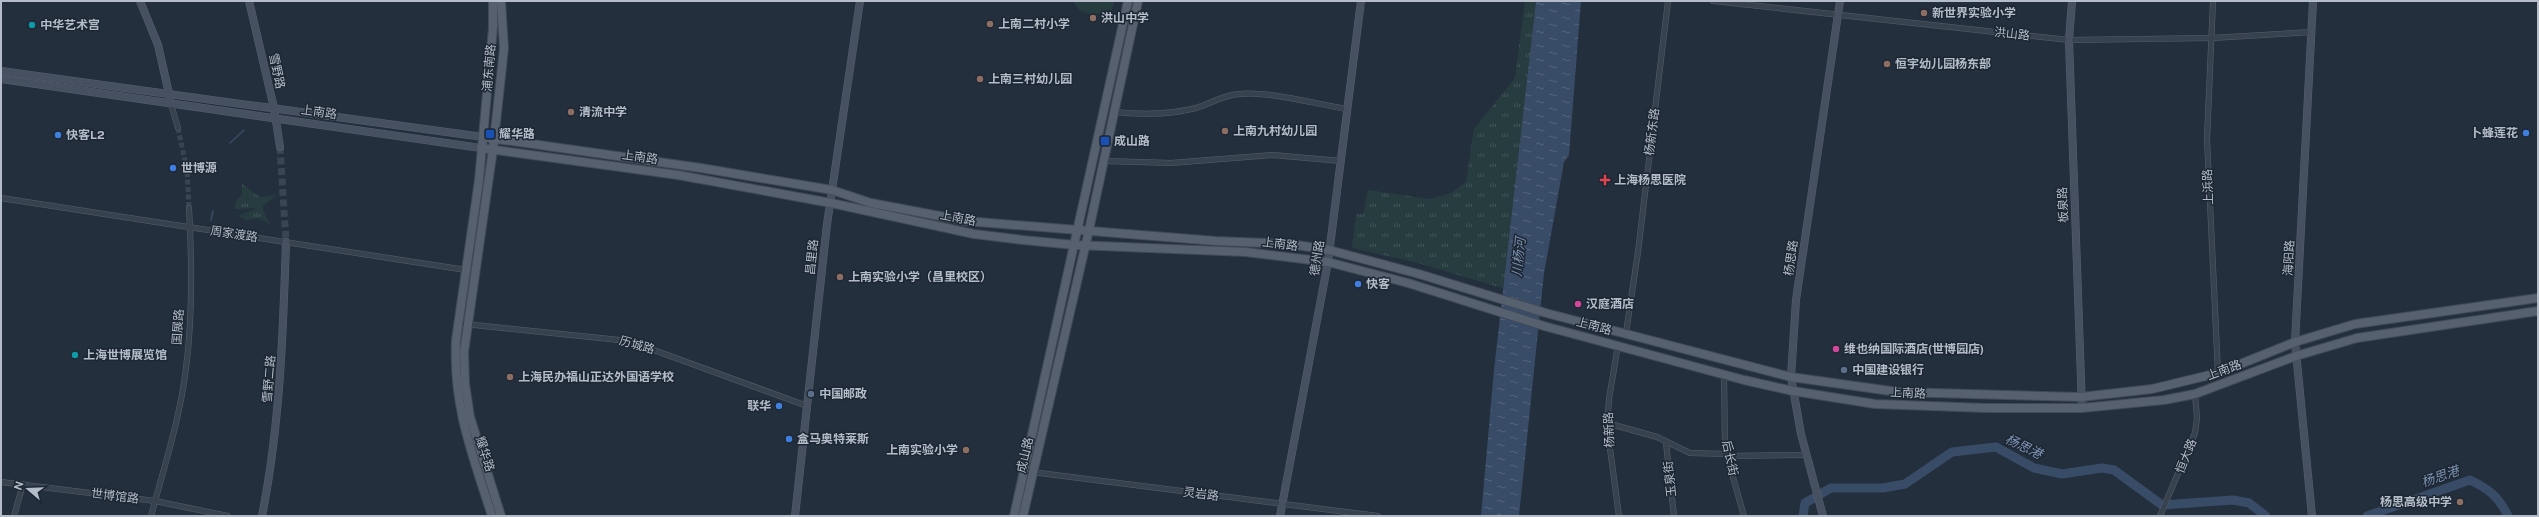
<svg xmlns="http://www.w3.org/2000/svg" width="2539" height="517" font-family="'Public Sans','Noto Sans SC',sans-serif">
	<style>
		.grass { fill: url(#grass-tufts) }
		.pitch { fill: #263c3f }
		.water { fill: url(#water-ripples) }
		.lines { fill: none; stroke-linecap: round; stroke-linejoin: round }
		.stream { stroke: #394c67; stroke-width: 1.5 }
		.river { stroke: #394c67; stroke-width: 9 }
		.street-tunnel { stroke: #3a4453; stroke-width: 5; stroke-dasharray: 5 2.5; stroke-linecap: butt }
		.secondary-tunnel { stroke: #3a4453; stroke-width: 7; stroke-dasharray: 7 3.5; stroke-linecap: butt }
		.street-casing { stroke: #565f6c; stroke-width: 6 }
		.secondary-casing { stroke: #565f6c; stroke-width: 8 }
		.primary-casing { stroke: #414a57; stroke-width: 10 }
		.street { stroke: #38414e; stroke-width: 5 }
		.secondary { stroke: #465061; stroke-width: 7 }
		.primary { stroke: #56606e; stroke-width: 8 }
		.education-dot { fill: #8d6e63; stroke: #1d2633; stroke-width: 1.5 }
		.culture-dot { fill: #0f9aa8; stroke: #1d2633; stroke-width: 1.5 }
		.shop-dot { fill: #3f7fe0; stroke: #1d2633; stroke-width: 1.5 }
		.transit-dot { fill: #1a4fb4; stroke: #1d2633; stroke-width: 1.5 }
		.health-dot { fill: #e0444e; stroke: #1d2633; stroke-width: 1.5 }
		.hotel-dot { fill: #d1479c; stroke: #1d2633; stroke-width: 1.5 }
		.service-dot { fill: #5c6f8a; stroke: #1d2633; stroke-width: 1.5 }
		.labels { text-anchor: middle; stroke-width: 3; stroke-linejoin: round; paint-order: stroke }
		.poi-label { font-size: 12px; font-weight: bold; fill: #b4bcc9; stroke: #1d2633; text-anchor: start }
		.street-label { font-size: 12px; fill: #b4bcc9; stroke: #1d2633 }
		.water-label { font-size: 13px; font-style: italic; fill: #7c92b1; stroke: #1d2633 }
	</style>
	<defs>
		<pattern id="grass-tufts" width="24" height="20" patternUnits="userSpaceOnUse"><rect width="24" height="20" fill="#263c3f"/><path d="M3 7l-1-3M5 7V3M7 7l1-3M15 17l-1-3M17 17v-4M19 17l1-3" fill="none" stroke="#435659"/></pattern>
		<pattern id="water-ripples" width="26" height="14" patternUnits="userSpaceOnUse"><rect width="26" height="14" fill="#394c67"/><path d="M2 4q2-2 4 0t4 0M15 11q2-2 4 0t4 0" fill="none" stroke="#53647b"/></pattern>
	</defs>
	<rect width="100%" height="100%" fill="#242f3e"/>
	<g class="grass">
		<polygon points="1525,1 1536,1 1505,289 1418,263 1352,248 1356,214 1363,214 1368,190 1430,199 1451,193 1466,182 1474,129 1515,78"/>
		<polygon points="242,184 260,197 276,195 263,206 263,211 270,224 257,218 247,220 239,216 257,208 235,209 236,201 242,194"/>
	</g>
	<path class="pitch" d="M1073,1H1114L1109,23L1103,22L1105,12C1092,16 1079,15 1073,1Z"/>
	<polygon class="water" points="1536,1 1581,1 1569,155 1564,162 1544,273 1519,516 1481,516 1494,370"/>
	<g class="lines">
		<g class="stream">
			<polyline points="230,143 244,130"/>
			<polyline points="211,220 213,211"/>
		</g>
		<g class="river">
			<polyline points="1803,516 1805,503 1831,488 1883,488 1905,484 1952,452 1996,447 2034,468 2062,474 2102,468 2114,470 2162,505 2233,500 2249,503 2266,516"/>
			<path d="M2367,516L2470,480C2489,489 2499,497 2508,516"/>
		</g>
		<polyline class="street-tunnel" points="178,128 187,170 189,208"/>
		<polyline class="secondary-tunnel" points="280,147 286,242"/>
		<defs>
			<g id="street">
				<polyline points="1713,1 2069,40 2212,38 2312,32"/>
				<polyline points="2213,1 2207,139 2218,373"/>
				<polyline points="171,104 178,128"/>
				<path d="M1114,112C1142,115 1168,115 1196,108C1211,104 1222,95 1239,94C1272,91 1314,104 1347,109"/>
				<polyline points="1104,161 1171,163 1273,155 1341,161"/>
				<polyline points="1,198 466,270"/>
				<polyline points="465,324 629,341 807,406"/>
				<polyline points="1626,333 1638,252 1668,1"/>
				<polyline points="1618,345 1609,399 1607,426 1619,516"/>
				<polyline points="1724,374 1725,449 1744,516"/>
				<polyline points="1607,423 1657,437 1690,453 1727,454"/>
				<polyline points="1666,443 1674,516"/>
				<polyline points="1727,456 1806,455"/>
				<polyline points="1024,471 1378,516"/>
				<polyline points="1,482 155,501 228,516"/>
				<polyline points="14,516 23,484"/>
				<path d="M151,516C164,467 180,419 186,368C193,315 192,261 189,208"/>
				<polyline points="2160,516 2195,433 2197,418 2195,394"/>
			</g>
			<g id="secondary">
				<polyline points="140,1 158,45 170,98"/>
				<polyline points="249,1 274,108 280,147"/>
				<polyline points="2072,1 2069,40 2082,408"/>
				<polyline points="1,71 483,137"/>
				<polyline points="1,79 481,148"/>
				<path d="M262,516C280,425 283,335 286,242"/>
				<polyline points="795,516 827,224 860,1"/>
				<polyline points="1280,516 1328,262 1361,1"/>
				<polyline points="1823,516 1801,434 1791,377 1796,300 1840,1"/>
				<polyline points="2312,516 2295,342 2313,1"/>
			</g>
			<g id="primary">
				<polyline points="501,1 504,48 501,76 493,149 464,352 465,384 470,417 501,516"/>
				<polyline points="483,137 701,168 832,190 871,203 966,221 1216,241 1290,244 1329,250 1419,274 1546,313 1791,377 1898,392 2081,397 2152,389 2218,373 2295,342 2355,324 2538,298"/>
				<polyline points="481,148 678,175 831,203 974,234 1023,240 1075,245 1246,252 1328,262 1408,283 1544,326 1744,380 1793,391 1875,404 1986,408 2082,408 2164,400 2195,394 2296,356 2357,338 2538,311"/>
				<path d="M492,516C472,453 453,407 456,340L479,180L493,28V1"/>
				<polyline points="1014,516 1128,1"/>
				<polyline points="1023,516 1089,230 1138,1"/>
			</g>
		</defs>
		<use href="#street" class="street-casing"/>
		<use href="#secondary" class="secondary-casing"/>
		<use href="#primary" class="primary-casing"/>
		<use href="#street" class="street"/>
		<use href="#secondary" class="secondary"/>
		<use href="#primary" class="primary"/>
	</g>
	<g class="education-dot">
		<circle cx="1924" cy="13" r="4"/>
		<circle cx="1093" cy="18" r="4"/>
		<circle cx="990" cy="24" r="4"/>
		<circle cx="1887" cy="64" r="4"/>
		<circle cx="980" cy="79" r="4"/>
		<circle cx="571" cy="112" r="4"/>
		<circle cx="1225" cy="131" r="4"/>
		<circle cx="840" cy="277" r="4"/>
		<circle cx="510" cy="377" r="4"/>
		<circle cx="966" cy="450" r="4"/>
		<circle cx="2460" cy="502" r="4"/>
	</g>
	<g class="culture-dot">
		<circle cx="32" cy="25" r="4"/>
		<circle cx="75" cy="355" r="4"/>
	</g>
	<g class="shop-dot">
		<circle cx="2526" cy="133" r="4"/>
		<circle cx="58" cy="135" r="4"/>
		<circle cx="173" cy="168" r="4"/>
		<circle cx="1358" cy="284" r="4"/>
		<circle cx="779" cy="406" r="4"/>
		<circle cx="789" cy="439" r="4"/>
	</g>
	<g class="transit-dot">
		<rect x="485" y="129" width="10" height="10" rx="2"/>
		<rect x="1100" y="136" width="10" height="10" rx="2"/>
	</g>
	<path class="health-dot" d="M1603 174h4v4h4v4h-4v4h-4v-4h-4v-4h4z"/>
	<g class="hotel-dot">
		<circle cx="1578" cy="304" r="4"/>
		<circle cx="1836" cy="349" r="4"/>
	</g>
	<g class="service-dot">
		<circle cx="1844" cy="370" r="4"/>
		<circle cx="811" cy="394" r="4"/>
	</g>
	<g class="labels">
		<g class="poi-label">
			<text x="1932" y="17">新世界实验小学</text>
			<text x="1101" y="22">洪山中学</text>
			<text x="998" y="28">上南二村小学</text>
			<text x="40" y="29">中华艺术宫</text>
			<text x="1895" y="68">恒宇幼儿园杨东部</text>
			<text x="988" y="83">上南三村幼儿园</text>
			<text x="579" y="116">清流中学</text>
			<text x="1233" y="135">上南九村幼儿园</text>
			<text x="2518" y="137" text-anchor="end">卜蜂莲花</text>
			<text x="499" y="138">耀华路</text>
			<text x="66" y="139">快客L2</text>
			<text x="1114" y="145">成山路</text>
			<text x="181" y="172">世博源</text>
			<text x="1614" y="184">上海杨思医院</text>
			<text x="848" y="281">上南实验小学（昌里校区）</text>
			<text x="1366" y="288">快客</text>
			<text x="1586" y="308">汉庭酒店</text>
			<text x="1844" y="353">维也纳国际酒店(世博园店)</text>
			<text x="83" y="359">上海世博展览馆</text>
			<text x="1852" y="374">中国建设银行</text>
			<text x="518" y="381">上海民办福山正达外国语学校</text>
			<text x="819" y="398">中国邮政</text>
			<text x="771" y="410" text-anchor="end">联华</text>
			<text x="797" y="443">盒马奥特莱斯</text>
			<text x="958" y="454" text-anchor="end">上南实验小学</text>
			<text x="2452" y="506" text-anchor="end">杨思高级中学</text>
		</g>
		<g class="street-label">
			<text transform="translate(2012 34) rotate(6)" y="4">洪山路</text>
			<text transform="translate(489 68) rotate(-85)" y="4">浦东南路</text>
			<text transform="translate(277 71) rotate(78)" y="4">雪野路</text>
			<text transform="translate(319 112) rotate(8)" y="4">上南路</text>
			<text transform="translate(1652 132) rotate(-83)" y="4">杨新东路</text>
			<text transform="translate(640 157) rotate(8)" y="4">上南路</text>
			<text transform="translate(2208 187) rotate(-92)" y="4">上浜路</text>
			<text transform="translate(2063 205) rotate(-92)" y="4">板泉路</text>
			<text transform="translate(958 218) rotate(11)" y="4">上南路</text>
			<text transform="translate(234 234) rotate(8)" y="4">周家渡路</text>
			<text transform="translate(1280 244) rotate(7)" y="4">上南路</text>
			<text transform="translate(812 257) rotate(-84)" y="4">昌里路</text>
			<text transform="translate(1317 258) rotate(-81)" y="4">德州路</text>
			<text transform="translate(1791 258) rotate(-82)" y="4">杨思路</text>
			<text transform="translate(2289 258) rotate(-87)" y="4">海阳路</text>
			<text transform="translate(1594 326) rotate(15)" y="4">上南路</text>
			<text transform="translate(178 327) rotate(-86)" y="4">国展路</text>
			<text transform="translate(637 345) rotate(16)" y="4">历城路</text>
			<text transform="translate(2224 370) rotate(-20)" y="4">上南路</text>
			<text transform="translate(269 379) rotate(-85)" y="4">雪野二路</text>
			<text transform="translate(1908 393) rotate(3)" y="4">上南路</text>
			<text transform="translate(1609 430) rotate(-92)" y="4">杨新路</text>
			<text transform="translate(485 454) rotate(72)" y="4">耀华路</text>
			<text transform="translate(1025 455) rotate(-77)" y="4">成山路</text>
			<text transform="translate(2186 456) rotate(-68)" y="4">恒大路</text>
			<text transform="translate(1730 458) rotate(78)" y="4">后长街</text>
			<text transform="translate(1670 479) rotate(-96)" y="4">玉泉街</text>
			<text transform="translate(1201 494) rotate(7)" y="4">灵岩路</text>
			<text transform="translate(115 496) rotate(7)" y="4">世博馆路</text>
		</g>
		<g class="water-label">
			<text transform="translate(1518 257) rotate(-84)" y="5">川杨河</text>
			<text transform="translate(2024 446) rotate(26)" y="5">杨思港</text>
			<text transform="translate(2440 476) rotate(-19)" y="5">杨思港</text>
		</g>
	</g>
	<rect width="2539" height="517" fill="none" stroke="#b4bcc9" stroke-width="4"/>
	<g transform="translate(28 489) rotate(289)" stroke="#1d2633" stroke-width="3" paint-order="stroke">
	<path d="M0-3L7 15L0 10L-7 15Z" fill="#b4bcc9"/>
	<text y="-6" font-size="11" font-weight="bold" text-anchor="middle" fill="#b4bcc9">N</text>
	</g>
</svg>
